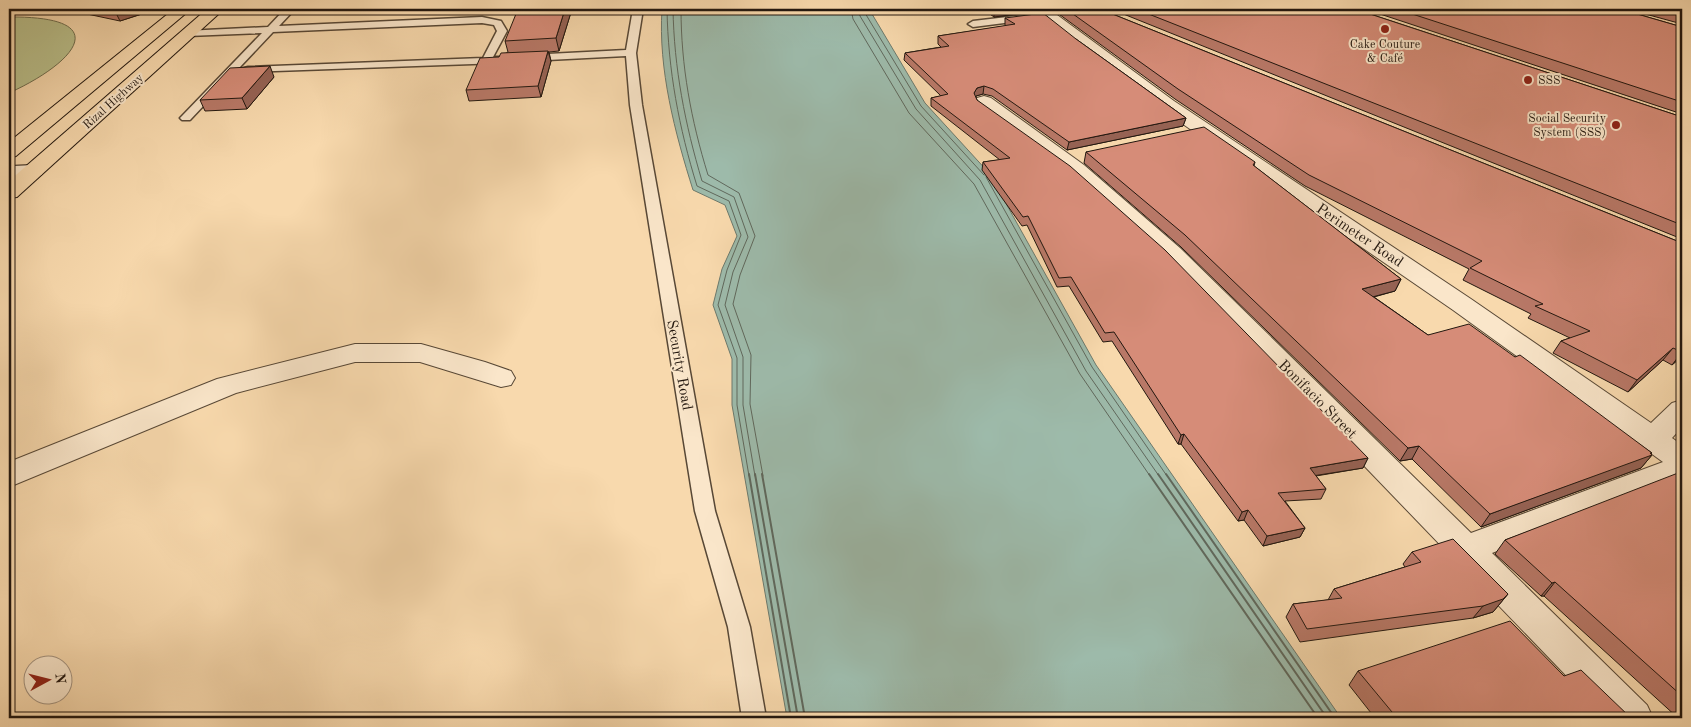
<svg xmlns="http://www.w3.org/2000/svg" width="1691" height="727" font-family="'Old Standard TT',serif">
	<style>
		.green { fill: #bac08b; stroke: #6e6c4d }
		.water { fill: #9dbaaa; stroke: #6c796c }
		.lines { fill: none; stroke-linecap: round; stroke-linejoin: round }
		.shore-far1 { stroke: #60685c; stroke-width: 1 }
		.shore { stroke: #60685c; stroke-width: 2 }
		.service-casing { stroke: #584836; stroke-width: 3 }
		.minor-casing { stroke: #584836; stroke-width: 2 }
		.secondary-casing { stroke: #22170f; stroke-width: 2 }
		.primary-casing { stroke: #22170f; stroke-width: 2 }
		.service { fill: #fae6ca; fill-rule: evenodd }
		.minor { fill: #fae6ca; fill-rule: evenodd }
		.secondary { fill: #fae6ca; fill-rule: evenodd }
		.primary { fill: #f8d9ad; fill-rule: evenodd }
		.wall { fill: #b87867; stroke: #22170f }
		.shaded-wall { fill: #966254; stroke: #22170f }
		.building { fill: #d68c78; stroke: #22170f }
		.poi-dot { fill: #8f2418; stroke: #fae6ca; stroke-width: 2 }
		.labels { text-anchor: middle; stroke-width: 4; stroke-linejoin: round; paint-order: stroke }
		.far-poi-label { font-size: 12px; fill: #22170f; stroke: #fae6ca }
		.far-street-label { font-size: 12px; fill: #22170f; stroke: #fae6ca }
		.street-label { font-size: 15px; fill: #22170f; stroke: #fae6ca }
	</style>
	<rect width="100%" height="100%" fill="#f8d9ad"/>
	<filter id="stains"><feTurbulence type="fractalNoise" baseFrequency=".004" numOctaves="4"/><feColorMatrix values="0 0 0 0 .2 0 0 0 0 .09 0 0 0 0 .02 0 0 0 .5 -.17"/></filter>
	<radialGradient id="worn" r=".72"><stop offset=".6" stop-color="#630" stop-opacity="0"/><stop offset="1" stop-color="#630" stop-opacity=".3"/></radialGradient>
	<path class="green" d="M9,17C117,16 75,63 9,93Z"/>
	<path class="water" d="M662,9H869L925,103L989,173L1096,365L1341,718H787L732,405V359L713,305L722,269L737,236L725,205L693,190C675,133 658,69 662,9Z"/>
	<g class="lines">
		<g class="shore-far1">
			<path d="M667,9C668,70 679,128 697,186L729,201L741,235L727,270L718,305L737,358V405L749,476"/>
			<path d="M673,9C674,68 685,124 702,181L734,197L748,237L733,272L725,305L743,357V405L755,476"/>
			<path d="M681,9C681,66 691,120 708,175L739,193L755,236L740,275L733,304L751,355L750,404L763,476"/>
			<polyline points="851,9 853,19 909,113 974,184 1080,374 1150,476"/>
			<polyline points="858,9 860,16 916,109 980,180 1086,371 1159,476"/>
			<polyline points="865,9 865,13 921,106 984,175"/>
			<polyline points="986,177 1092,367 1167,476"/>
		</g>
		<g class="shore">
			<polyline points="749,474 791,718"/>
			<polyline points="755,474 798,718"/>
			<polyline points="762,474 805,718"/>
			<polyline points="1149,474 1318,718"/>
			<polyline points="1158,474 1327,718"/>
			<polyline points="1166,474 1335,718"/>
		</g>
		<defs>
			<g id="service">
				<polygon points="285,9 295,9 279,26 482,17 501,21 507,31 493,57 501,57 506,60 501,63 244,72 243,70 244,68 248,67 483,58 497,31 494,25 482,23 273,32 190,120 182,120 180,118 182,116 262,33 188,36 185,35 185,31 268,27"/>
				<polygon points="633,9 643,9 636,53 642,105 715,511 750,627 766,718 742,718 728,627 695,511 630,105 626,56 528,61 523,58 528,55 626,50"/>
				<polygon points="1025,15 1028,16 1028,20 973,27 968,24 973,21"/>
			</g>
			<g id="minor">
				<polygon points="1032,9 1049,9 1174,101 1471,299 1651,423 1672,403 1682,400 1682,427 1672,438 1682,445 1682,479 1492,553 1647,705 1653,718 1607,718 1164,258 1070,173 977,106 975,102 977,98 984,96 991,98 1084,165 1180,248 1471,533 1663,462 1453,310 1161,109 1076,45"/>
				<polygon points="355,344 421,344 485,362 511,371 515,378 511,385 501,387 420,362 355,362 236,393 9,487 9,462 217,379"/>
			</g>
			<polygon id="secondary" points="34,165 41,167 44,171 41,175 9,178 9,166"/>
			<g id="primary">
				<polygon points="174,9 191,9 16,156 9,158 9,142"/>
				<polygon points="207,9 224,9 17,197 9,198 9,181"/>
			</g>
		</defs>
		<use href="#service" class="service-casing"/>
		<use href="#minor" class="minor-casing"/>
		<use href="#secondary" class="secondary-casing"/>
		<use href="#primary" class="primary-casing"/>
		<use href="#service" class="service"/>
		<use href="#minor" class="minor"/>
		<use href="#secondary" class="secondary"/>
		<use href="#primary" class="primary"/>
	</g>
	<g class="wall">
		<polygon points="9,9 153,9 151,11 120,21 73,11 34,10 9,10"/>
		<polygon points="572,9 559,51 549,52 551,61 541,97 469,101 466,90 499,57 508,52 505,41"/>
		<polygon points="983,9 1033,9 1033,12 994,17"/>
		<polygon points="1052,9 1100,9 1682,243 1682,356 1672,365 1663,360 1628,392 1553,353 1561,341 1570,338 1528,318 1531,314 1463,280 1469,269 1305,186 1175,99"/>
		<polygon points="1111,9 1355,9 1682,117 1682,239"/>
		<polygon points="1365,9 1620,9 1682,27 1682,114"/>
		<polygon points="1627,9 1682,9 1682,24"/>
		<polygon points="1005,18 1076,39 1186,118 1183,126 1067,150 992,96 983,94 976,96 976,97 977,100 1368,458 1363,468 1316,476 1326,489 1321,499 1285,501 1305,528 1300,537 1263,546 1244,520 1238,521 1181,444 1178,444 1112,341 1103,342 1069,286 1057,287 1027,225 1022,226 982,170 983,162 1000,160 931,106 931,98 941,96 904,60 905,53 941,47 938,44 938,36 1006,26 1005,25"/>
		<polygon points="274,77 247,109 205,111 200,100"/>
		<polygon points="1086,152 1255,162 1254,166 1401,279 1395,291 1374,297 1428,335 1515,357 1652,453 1651,454 1652,455 1641,468 1481,527 1412,459 1400,461 1181,247 1084,163"/>
		<polygon points="1682,476 1682,718 1678,718 1544,596 1541,596 1495,554 1505,540"/>
		<polygon points="1412,552 1508,594 1493,612 1473,618 1300,642 1286,617 1293,604 1328,600 1334,589 1405,567 1403,564"/>
		<polygon points="1358,671 1564,676 1631,718 1375,718 1349,685"/>
	</g>
	<g class="shaded-wall">
		<polygon points="114,9 153,9 151,11 120,21"/>
		<polygon points="565,9 572,9 559,51 556,38"/>
		<polygon points="994,9 1033,9 1033,12 994,17"/>
		<polygon points="548,51 551,61 541,97 538,86"/>
		<polygon points="270,66 274,77 247,109 242,98"/>
		<polygon points="984,86 983,94 976,96 973,101 974,93 977,88"/>
		<polygon points="1186,118 1183,126 1067,150 1069,142"/>
		<polygon points="1401,279 1395,291 1357,301 1362,289"/>
		<polygon points="1673,348 1663,360 1628,392 1637,380"/>
		<polygon points="1682,352 1682,356 1672,365"/>
		<polygon points="1184,434 1181,444 1178,444 1181,435"/>
		<polygon points="1419,446 1412,459 1400,461 1408,448"/>
		<polygon points="1652,453 1649,456 1652,455 1641,468 1481,527 1490,514"/>
		<polygon points="1368,458 1363,468 1306,477 1310,468"/>
		<polygon points="1248,510 1244,520 1238,521 1242,512"/>
		<polygon points="1305,528 1300,537 1263,546 1267,536"/>
		<polygon points="1555,582 1544,596 1541,596 1552,583"/>
		<polygon points="1508,594 1493,612 1473,618 1483,606"/>
	</g>
	<g class="building">
		<polygon points="518,9 565,9 556,38 505,41"/>
		<polygon points="1066,9 1100,9 1682,243 1682,352 1673,348 1637,380 1561,341 1590,331 1535,306 1543,304 1470,268 1482,261 1309,175 1178,89"/>
		<polygon points="1136,9 1355,9 1682,117 1682,225"/>
		<polygon points="1397,9 1620,9 1682,27 1682,102"/>
		<polygon points="1666,9 1682,9 1682,13"/>
		<polygon points="1043,13 1076,39 1186,118 1069,142 993,89 984,86 977,88 974,93 977,100 1070,166 1165,250 1368,458 1310,468 1326,489 1278,493 1305,528 1267,536 1248,510 1242,512 1184,434 1181,435 1114,332 1105,333 1071,277 1059,278 1028,216 1023,217 983,162 1010,158 931,98 948,94 905,53 949,46 938,36 1015,24 1005,18"/>
		<polygon points="548,51 538,86 466,90 480,58 499,57 501,53"/>
		<polygon points="270,66 242,98 200,100 230,68"/>
		<polygon points="1204,127 1255,162 1253,165 1401,279 1362,289 1428,335 1469,324 1515,357 1520,355 1652,453 1650,453 1652,455 1490,514 1419,446 1408,448 1185,235 1086,152"/>
		<polygon points="1678,473 1682,476 1682,696 1555,582 1552,583 1505,540"/>
		<polygon points="1453,539 1508,594 1503,599 1483,606 1307,629 1293,604 1342,598 1334,589 1421,562 1412,552"/>
		<polygon points="1510,621 1564,676 1581,670 1631,718 1397,718 1358,671"/>
	</g>
	<g class="poi-dot">
		<circle cx="1385" cy="29" r="5"/>
		<circle cx="1528" cy="80" r="5"/>
		<circle cx="1616" cy="125" r="5"/>
	</g>
	<g class="labels">
		<g class="far-poi-label">
			<text x="1385" y="48">Cake Couture<tspan x="1385" dy="14">&amp; Café</tspan></text>
			<text x="1538" y="84" text-anchor="start">SSS</text>
			<text x="1606" y="122" text-anchor="end">Social Security<tspan x="1606" dy="14">System (SSS)</tspan></text>
		</g>
		<g class="far-street-label">
			<text transform="translate(113 101) rotate(-42)" y="4">Rizal Highway</text>
		</g>
		<g class="street-label">
			<text transform="translate(1360 235) rotate(34)" y="5">Perimeter Road</text>
			<text transform="translate(680 365) rotate(80)" y="5">Security Road</text>
			<text transform="translate(1318 399) rotate(45)" y="5">Bonifacio Street</text>
		</g>
	</g>
	<rect width="1691" height="727" fill="none" stroke="#f8d9ad" stroke-width="30"/>
	<rect x="10" y="10" width="1671" height="707" fill="none" stroke="#22170f" stroke-width="2.5"/>
	<rect x="15" y="15" width="1661" height="697" fill="none" stroke="#22170f"/>
	<g transform="translate(48 680) rotate(83)"><circle r="24" fill="#fae6ca" stroke="#a4937f"/>
	<path d="M0-4L9 19L0 12L-9 19Z" fill="#8f2418"/>
	<text y="-8" font-size="14" font-weight="bold" text-anchor="middle" fill="#22170f">N</text>
	</g>
	<rect width="100%" height="100%" filter="url(#stains)"/>
	<rect width="100%" height="100%" fill="url(#worn)"/>
</svg>
